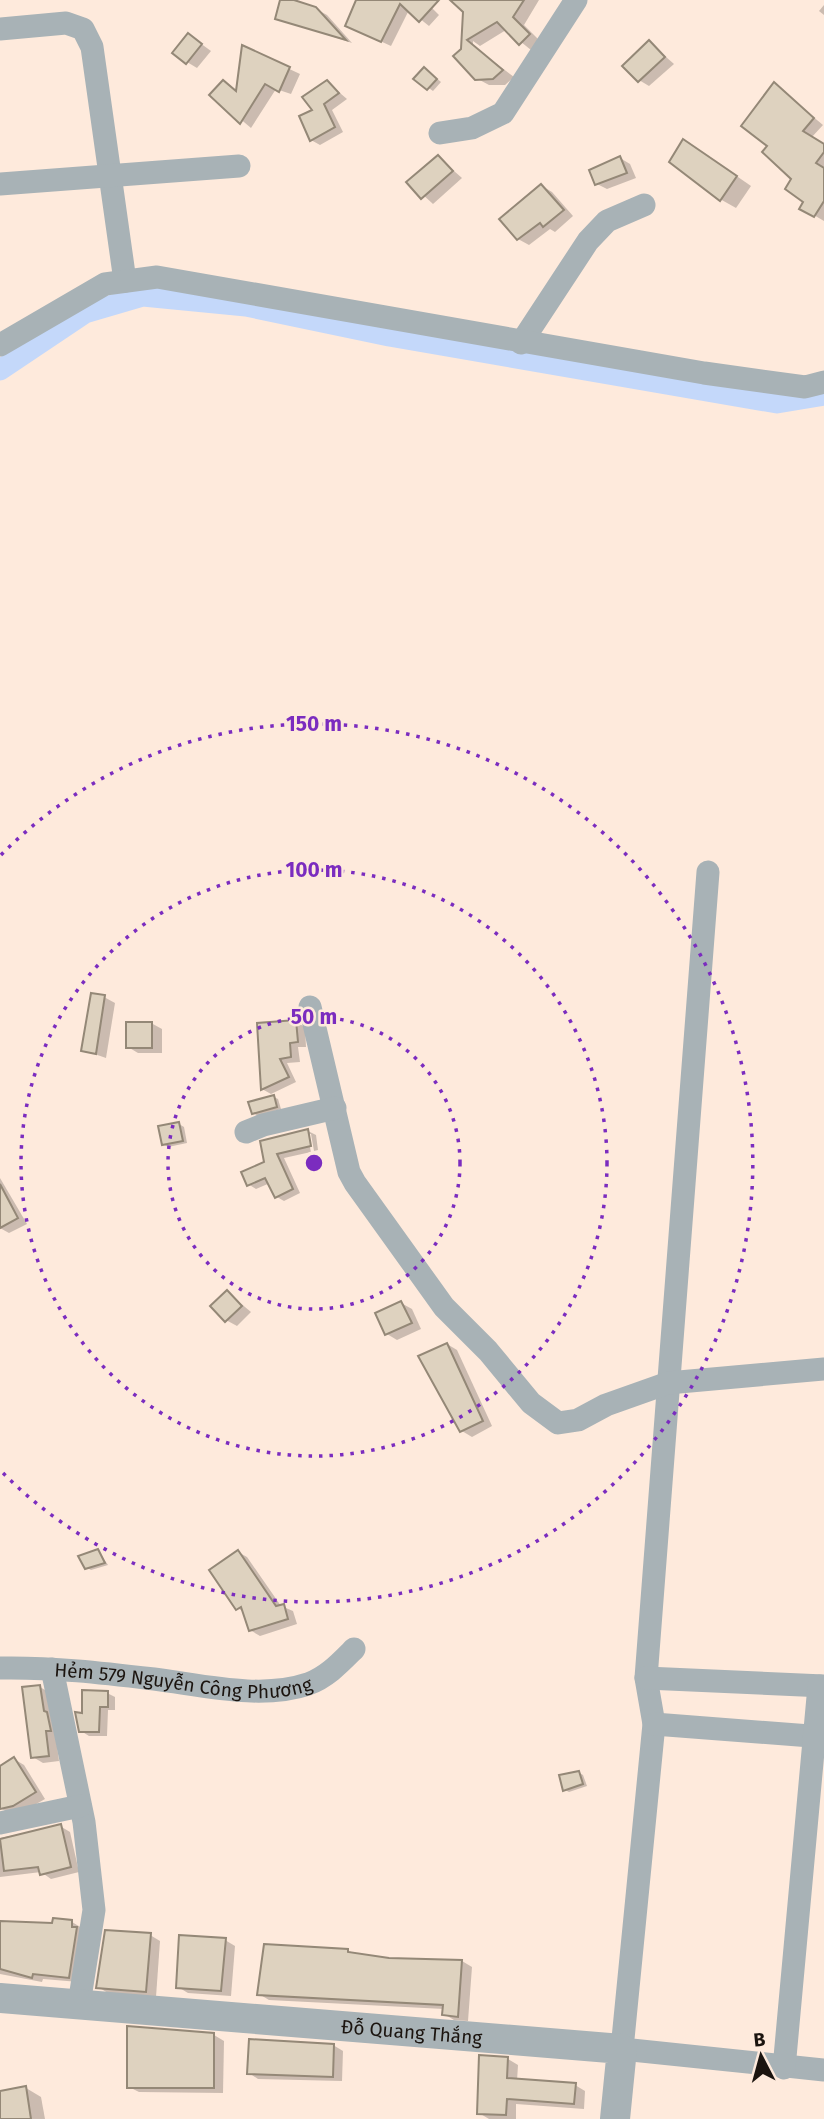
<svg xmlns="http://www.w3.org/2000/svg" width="824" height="2119" font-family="'Fira Sans',sans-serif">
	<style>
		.shadow { fill: #0003 }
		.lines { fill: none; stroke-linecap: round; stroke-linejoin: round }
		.canal { stroke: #c4d8fa; stroke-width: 21 }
		.building { fill: #ded2bf; stroke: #948877; stroke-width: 2 }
		.minor { stroke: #a8b2b6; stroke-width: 23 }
		.tertiary { stroke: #a8b2b6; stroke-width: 30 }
		.ring { fill: none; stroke: #7b2cbf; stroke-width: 3.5; stroke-dasharray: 3.5 7 }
		.labels { text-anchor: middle; stroke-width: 5; stroke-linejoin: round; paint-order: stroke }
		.street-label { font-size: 19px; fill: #1b140f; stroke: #feeadc }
		.centre { fill: #7b2cbf; stroke: #feeadc; stroke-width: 3.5 }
		.ring-label { font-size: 21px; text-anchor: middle; font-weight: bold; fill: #7b2cbf; stroke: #feeadc; stroke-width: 5; stroke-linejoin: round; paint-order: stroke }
	</style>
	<rect width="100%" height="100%" fill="#feeadc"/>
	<g class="shadow">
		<polygon points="282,0 316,9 327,15 352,43 277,18"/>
		<polygon points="361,0 424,0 439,15 429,26 409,10 391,46 356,30"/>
		<polygon points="453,0 539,0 524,25 540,41 531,50 506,30 480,46 473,41 473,46 514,77 505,85 489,85 476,78 463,49 464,12"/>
		<polygon points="824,5 824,15 819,11"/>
		<polygon points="189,35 211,51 197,68 187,62"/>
		<polygon points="649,42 674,64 649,86 639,80"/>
		<polygon points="243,47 300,74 291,94 276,89 251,128 212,95 223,82 238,92"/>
		<polygon points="425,69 441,82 433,91 416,79"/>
		<polygon points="327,82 347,99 332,110 343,132 320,145 311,140 314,110"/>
		<polygon points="775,85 823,125 811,138 824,146 824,221 802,208 806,201 770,146"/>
		<polygon points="699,150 751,186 736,208 720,199"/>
		<polygon points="438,157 462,178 433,204 409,182"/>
		<polygon points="620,158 630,164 636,178 607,189 597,184"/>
		<polygon points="542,186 552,192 573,216 555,232 550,229 529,245 518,239"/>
		<polygon points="104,997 115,1003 106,1058 83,1050"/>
		<polygon points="296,1022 305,1027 306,1047 298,1047 300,1062 287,1063 296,1082 271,1094 262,1089 259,1025"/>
		<polygon points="151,1023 162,1029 162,1053 138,1053 128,1047"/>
		<polygon points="274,1097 278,1099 281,1109 258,1116 253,1113"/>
		<polygon points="179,1124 184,1127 187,1143 168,1147 163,1144"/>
		<polygon points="308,1131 316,1135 318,1150 314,1151 311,1134 307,1134 311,1152 284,1158 300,1193 284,1201 277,1197 270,1183 256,1189 248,1184 266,1163 262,1143"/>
		<polygon points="0,1178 27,1224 9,1233 0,1228"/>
		<polygon points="227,1292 251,1312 237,1326 226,1320"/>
		<polygon points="401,1303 412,1309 421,1329 397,1340 387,1334"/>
		<polygon points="447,1344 457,1350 492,1426 472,1437 462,1431"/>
		<polygon points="98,1551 108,1565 91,1570 86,1567"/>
		<polygon points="238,1552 247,1557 281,1606 293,1611 297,1624 260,1636 250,1630 245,1613 238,1608"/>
		<polygon points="40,1687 50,1693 59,1761 43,1763 33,1757"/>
		<polygon points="107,1693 115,1697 115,1710 108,1710 107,1736 89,1736 81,1731 83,1714"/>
		<polygon points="14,1759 24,1765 45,1799 24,1811 11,1814 0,1808 0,1768"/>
		<polygon points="578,1772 583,1775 587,1786 569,1792 565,1790"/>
		<polygon points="60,1826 70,1832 79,1872 51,1879 41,1872 0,1877 0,1838"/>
		<polygon points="72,1922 82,1928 79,1982 43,1979 42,1982 0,1974 0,1923 54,1925"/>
		<polygon points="150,1935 160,1941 156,1997 108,1993 98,1987"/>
		<polygon points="225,1940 235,1946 231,1996 188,1993 178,1987"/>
		<polygon points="347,1951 389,1960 462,1961 472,1967 468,2021 454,2020 444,2014 444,2009 269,2000 259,1994"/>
		<polygon points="214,2035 224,2041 223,2093 139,2092 129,2087"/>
		<polygon points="333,2045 343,2051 342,2081 258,2079 249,2073"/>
		<polygon points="508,2059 518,2065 517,2081 575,2085 585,2091 584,2109 516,2104 516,2119 489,2119 479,2113"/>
		<polygon points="26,2088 41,2097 45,2119 2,2119 0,2092"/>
	</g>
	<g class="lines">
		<polyline class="canal" points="0,370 85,313 143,296 246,306 389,336 777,403 824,395"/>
	</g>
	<g class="building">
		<polygon points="280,0 294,0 316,7 346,40 275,19"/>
		<polygon points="356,0 439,0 419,22 400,4 381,42 345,26"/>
		<polygon points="450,0 524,0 513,17 530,34 519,45 497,22 467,40 503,70 493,79 475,80 453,56 461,49 463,12"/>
		<polygon points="188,33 202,44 186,64 172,53"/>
		<polygon points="649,40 665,57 638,82 622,66"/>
		<polygon points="242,45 290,67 279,92 265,84 240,124 209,95 223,80 236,91"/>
		<polygon points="424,67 437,79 427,90 413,79"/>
		<polygon points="327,80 339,93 324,104 335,127 310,141 299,116 312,110 302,97"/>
		<polygon points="774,82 814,118 803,131 824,144 824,152 816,163 824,168 824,201 814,217 799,209 803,202 785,189 791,179 762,152 767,146 741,126"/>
		<polygon points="683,139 737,176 720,201 669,162"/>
		<polygon points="438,155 453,171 421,199 406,182"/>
		<polygon points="620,156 627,173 595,185 589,170"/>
		<polygon points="541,184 564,210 543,227 540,223 517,240 499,219"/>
		<polygon points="91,993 105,995 96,1054 81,1051"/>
		<polygon points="296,1020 298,1042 290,1043 291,1057 280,1059 289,1077 261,1090 257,1023"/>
		<rect x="126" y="1022" width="26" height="26"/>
		<polygon points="274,1095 277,1107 252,1114 248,1102"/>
		<polygon points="179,1122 183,1141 162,1145 158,1126"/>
		<polygon points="308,1129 311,1146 277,1154 293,1189 275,1198 265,1178 247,1186 241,1172 264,1162 260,1141"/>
		<polygon points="0,1184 18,1218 0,1228"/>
		<polygon points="227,1290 242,1306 225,1322 210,1306"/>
		<polygon points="401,1301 412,1323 385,1335 375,1313"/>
		<polygon points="447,1343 483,1421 460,1432 418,1356"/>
		<polygon points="98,1549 105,1563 85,1569 78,1556"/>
		<polygon points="238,1550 276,1606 284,1604 288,1619 249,1631 241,1607 236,1610 209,1570"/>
		<polygon points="40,1685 44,1711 47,1712 51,1731 46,1731 49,1756 31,1758 22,1687"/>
		<polygon points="82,1690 108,1691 108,1707 100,1707 99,1732 79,1732 75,1712 82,1713"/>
		<polygon points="14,1757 36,1792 13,1806 0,1809 0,1766"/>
		<polygon points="579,1771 583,1784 563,1791 559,1775"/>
		<polygon points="61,1824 71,1867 40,1875 38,1867 4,1871 0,1839"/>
		<polygon points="53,1918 72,1920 72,1927 77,1927 69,1978 33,1974 32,1978 0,1969 0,1921 52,1923"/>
		<polygon points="105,1930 151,1933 146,1992 96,1988"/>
		<polygon points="179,1935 226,1938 221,1991 176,1988"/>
		<polygon points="264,1944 348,1949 348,1952 389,1958 462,1960 458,2017 442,2015 443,2005 257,1995"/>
		<polygon points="127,2026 214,2033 214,2088 127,2088"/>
		<polygon points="249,2039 334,2044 333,2077 247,2074"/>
		<polygon points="479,2055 508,2057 507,2078 576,2083 574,2104 507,2099 506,2115 477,2114"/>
		<polygon points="26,2086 31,2119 0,2119 0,2091"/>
	</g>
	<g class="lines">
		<g class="minor">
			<polyline points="0,29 66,23 83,29 92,47 125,281"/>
			<polyline points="440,133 472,128 503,113 576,0"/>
			<polyline points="0,184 239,166"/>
			<polyline points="521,343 588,241 607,221 644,205"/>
			<polyline points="0,345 105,284 157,277 704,373 805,387 824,382"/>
			<polyline points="708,872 646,1678 654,1724 622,2049 824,2070"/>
			<polyline points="310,1007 349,1172 355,1183 444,1307 488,1351 531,1403 558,1423 578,1420 606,1405 668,1383 824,1369"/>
			<polyline points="246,1132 263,1125 335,1108"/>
			<path id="s1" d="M0,1668C52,1667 103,1673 154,1679C202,1685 261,1700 308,1684C327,1677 340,1663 354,1649"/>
			<polyline points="52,1669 84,1822 94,1910 79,2004"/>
			<polyline points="646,1678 824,1686"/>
			<polyline points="654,1724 824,1737"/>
			<polyline points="0,1823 80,1806"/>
			<polyline points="784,2068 819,1686"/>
		</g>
		<path class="tertiary" id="s2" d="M0,1998L622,2049L615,2119"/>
	</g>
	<g class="ring">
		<circle cx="314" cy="1163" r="146"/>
		<circle cx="314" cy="1163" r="293"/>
		<path d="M1 855A439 439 0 1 1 1 1471"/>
	</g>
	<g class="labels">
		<g class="street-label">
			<text dy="7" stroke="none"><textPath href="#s1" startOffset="184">Hẻm 579 Nguyễn Công Phương</textPath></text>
			<text dy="7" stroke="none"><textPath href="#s2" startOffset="413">Đỗ Quang Thắng</textPath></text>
		</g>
	</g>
	<circle cx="314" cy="1163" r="10" class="centre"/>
	<g class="ring-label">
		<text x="314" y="731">150 m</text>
		<text x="314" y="877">100 m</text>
		<text x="314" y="1024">50 m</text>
	</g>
	<g transform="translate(761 2056) rotate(354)" stroke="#feeadc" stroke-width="5" paint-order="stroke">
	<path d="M0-5L12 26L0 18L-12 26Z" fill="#1b140f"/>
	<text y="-10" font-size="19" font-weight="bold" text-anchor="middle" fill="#1b140f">B</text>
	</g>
</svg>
